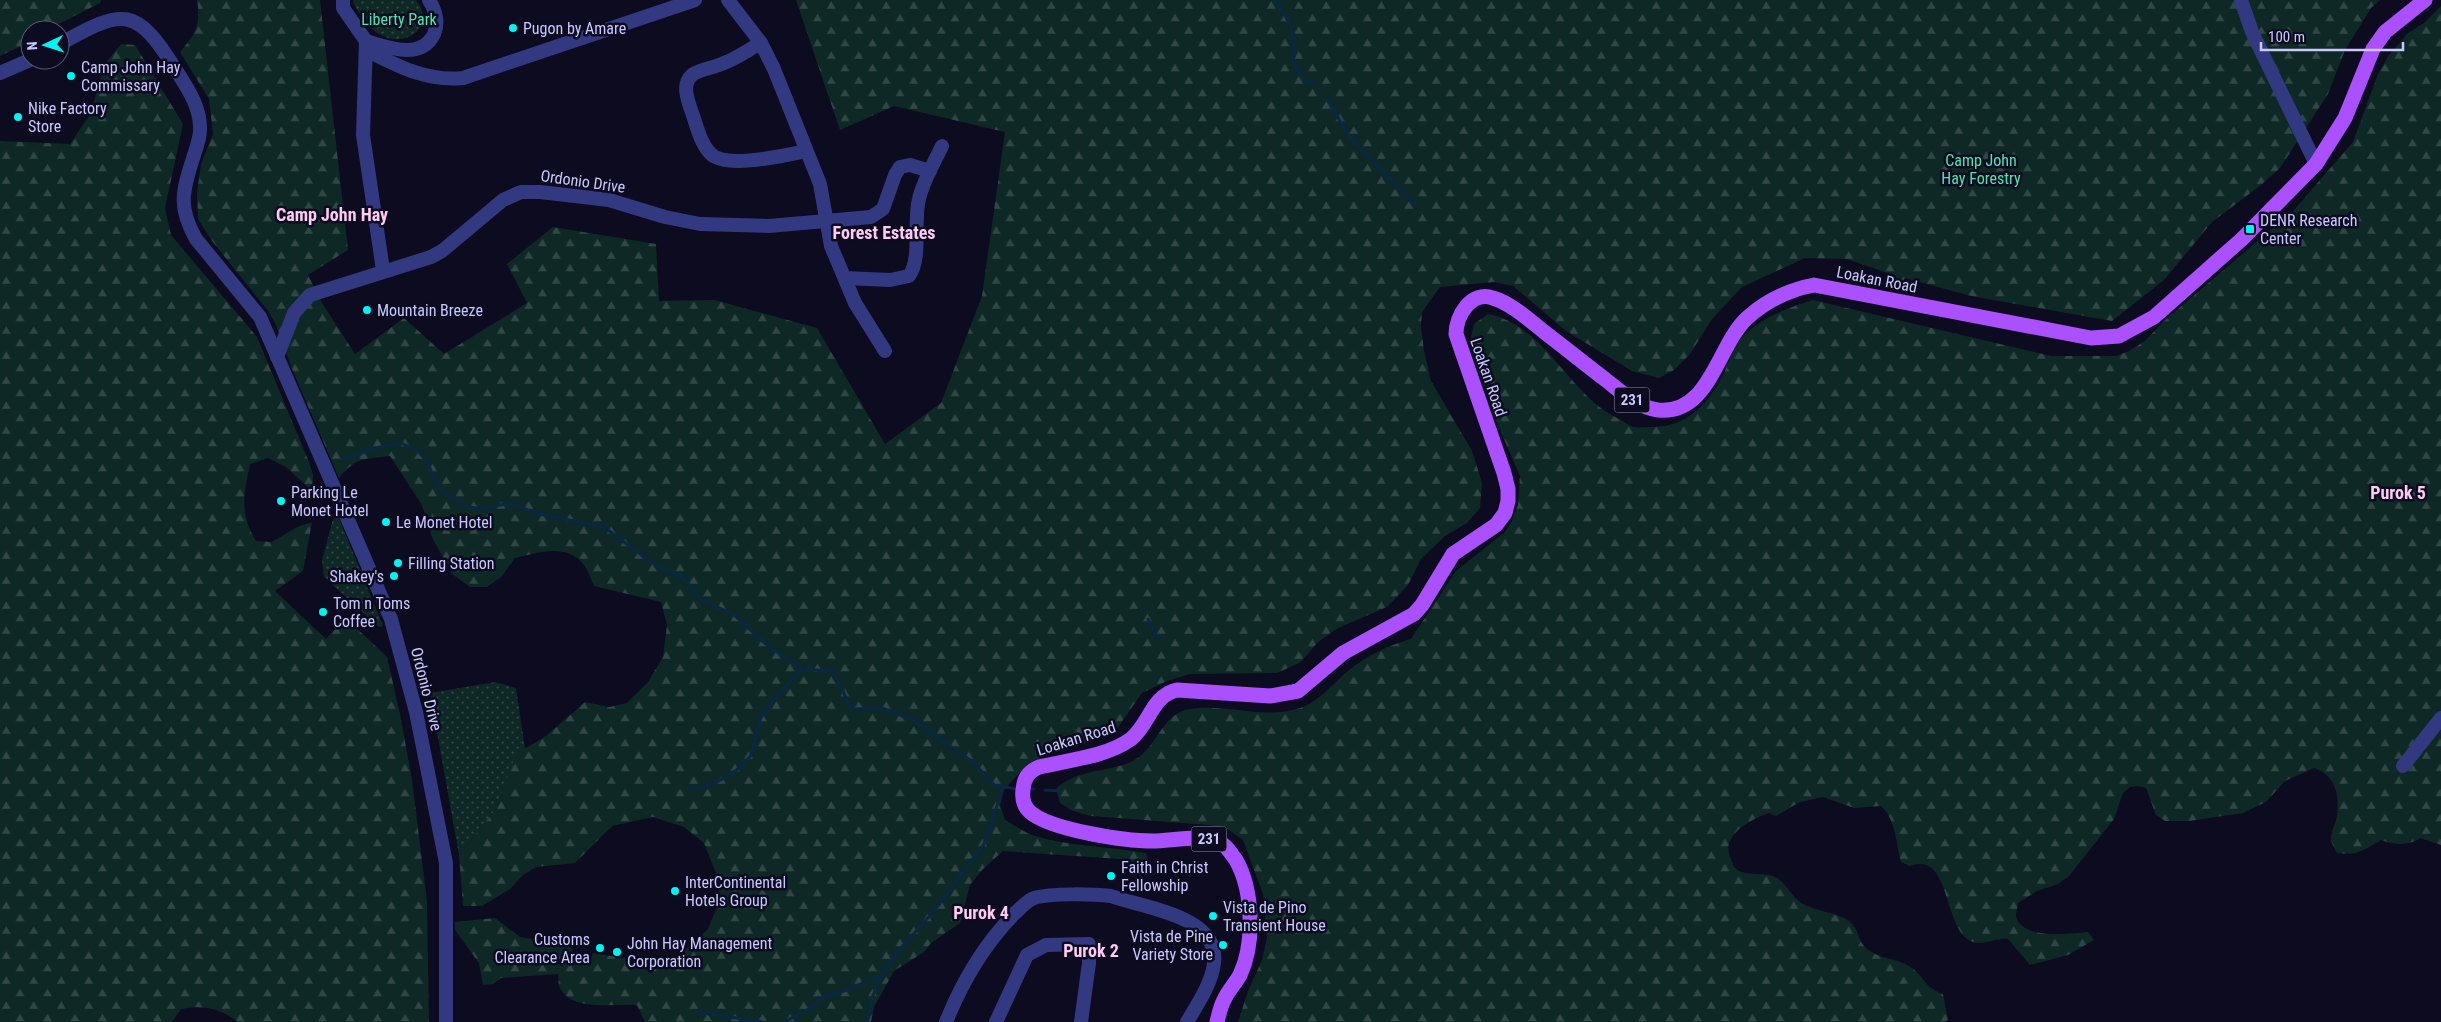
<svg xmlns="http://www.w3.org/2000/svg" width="2441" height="1022" font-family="'Roboto Condensed',sans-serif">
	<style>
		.green { fill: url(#green-dots) }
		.forest { fill: url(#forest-firs) }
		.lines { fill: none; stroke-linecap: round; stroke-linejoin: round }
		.stream { stroke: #092745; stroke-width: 3 }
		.minor { stroke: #333981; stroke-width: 14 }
		.major { stroke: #aa50ff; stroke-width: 15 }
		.poi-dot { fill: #00f4f1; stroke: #0c0b1f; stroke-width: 2 }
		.labels { text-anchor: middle; stroke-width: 5; stroke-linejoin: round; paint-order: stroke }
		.shield { fill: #0c0b1f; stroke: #9090bc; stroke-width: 1 }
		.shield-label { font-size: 15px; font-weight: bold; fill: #c9c9ff }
		.park-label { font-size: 16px; fill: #4ee6af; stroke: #0c0b1f }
		.poi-label { font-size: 16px; fill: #c9c9ff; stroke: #0c0b1f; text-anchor: start }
		.street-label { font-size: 16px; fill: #c9c9ff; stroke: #0c0b1f }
		.neighbourhood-label { font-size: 18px; font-weight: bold; fill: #ffcbf2; stroke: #0c0b1f }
	</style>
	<defs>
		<pattern id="green-dots" width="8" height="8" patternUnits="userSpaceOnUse" patternTransform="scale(1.25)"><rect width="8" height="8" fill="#0e2925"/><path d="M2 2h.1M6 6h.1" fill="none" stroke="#304746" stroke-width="1.8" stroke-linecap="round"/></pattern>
		<pattern id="forest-firs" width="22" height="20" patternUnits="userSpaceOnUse" patternTransform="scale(1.25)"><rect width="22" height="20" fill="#0e2925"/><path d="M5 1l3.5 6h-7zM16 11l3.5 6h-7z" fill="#304746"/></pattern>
	</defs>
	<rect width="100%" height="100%" fill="#0c0b1f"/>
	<g class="green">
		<path d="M353,0H416C440,30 394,60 364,20C360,14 354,7 353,0Z"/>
		<polygon points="338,516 383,626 379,627 324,577 322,560 333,519"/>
		<polygon points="495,682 516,688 525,749 516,755 496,809 459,855 430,693"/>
	</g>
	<g class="forest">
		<polygon points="0,0 101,0 100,3 47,30 30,30 30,42 0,56"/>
		<path d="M197,0H320L348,250L308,275L322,303L355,354L404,318L444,354L527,303L507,264L553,227L656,244L659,301L714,300L817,328L885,444L941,403L982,296L1005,132L894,106L840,130L796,0H2380L2371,8L2345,50L2328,94L2280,168L2261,185L2212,222L2164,280L2112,321L1971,296L1905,278L1901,284L1885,283L1890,274L1847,259L1805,258L1742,287L1712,319L1690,354L1674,370L1659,378L1632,371L1566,331L1513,286L1494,282L1440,287L1422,312L1421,326L1424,351L1431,381L1472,451L1482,483L1480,508L1467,523L1445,536L1421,559L1408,585L1387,607L1338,628L1318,642L1301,662L1277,673L1190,674L1167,681L1142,693L1114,733L1080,745L1052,751L1021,771L1004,790L1000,805L1005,820C1013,825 1023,831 1032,835C1069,847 1108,846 1146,853L1149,865L1139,867L1120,859L1003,851L982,870L970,885L960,923L931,943L924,952L894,971L874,1007L871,1022H645L637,1005C614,1003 570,1013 559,986C558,983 559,977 558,974L501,978L493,984L483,985L479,963L455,930V922L495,918L520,937L571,946L574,959L590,960L593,953L629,959L669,961L690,946L708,929L718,904V878L704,843L684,827L653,817L612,826L575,863L536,867L523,875L510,889L482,906H463L459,855L496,809L516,754L546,736L585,702L609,707L627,703L648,682L663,657L667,625L661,602L594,586C591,579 588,570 584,565C567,542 537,553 515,558L501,577L487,587H470L452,574L432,537L422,505L390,456C364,459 356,457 339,478L292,369L276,325L269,312L212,241L198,219L197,193L201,164L213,134L209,99L180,52C196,33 201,25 197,0Z"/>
		<path d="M2441,6V845L2420,838C2409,846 2393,845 2381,840C2364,850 2357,856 2337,853C2335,849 2331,843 2331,839C2331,831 2336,823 2337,816C2340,794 2335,775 2314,768L2285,781L2266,802L2243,813L2189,821H2165L2156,815L2146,788L2137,786L2130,787L2123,793L2114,819L2069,876L2058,884L2037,891L2018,903C2018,906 2016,911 2016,915C2019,940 2071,934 2088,932L2094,940L2068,955L2030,965L2008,939C1997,937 1983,946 1973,942C1942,931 1952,850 1910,866L1901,862C1896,844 1896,819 1881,806L1854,808L1823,797L1800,802L1776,816L1769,813C1751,819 1719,836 1731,859C1732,862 1734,867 1736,869C1746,877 1765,871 1777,878C1788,885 1791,897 1803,904C1818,912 1836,912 1849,921C1859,928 1857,941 1867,949C1879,959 1897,958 1909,966C1924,975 1923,987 1943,994L1948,1020L1945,1022H1238L1248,991L1262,960L1267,938L1263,894L1243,840L1228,829L1209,825L1091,816L1073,811L1060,803L1056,789C1078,767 1111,774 1136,759C1158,746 1162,713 1190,709C1227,703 1263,720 1300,708C1319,702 1332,684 1348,671C1366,656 1389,645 1411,639L1456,571L1505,532L1512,521L1518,505L1520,476L1493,414L1475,359L1471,337L1474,324L1488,314C1544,325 1566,389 1613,416C1620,419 1627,424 1633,427C1639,428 1647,427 1652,427C1688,427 1709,403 1724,373C1728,365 1730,353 1736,345C1754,320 1784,309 1813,300L2051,356H2116L2129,351L2145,341L2164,321L2295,209L2307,195L2353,142L2378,74L2389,55L2408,33L2424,23Z"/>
		<path d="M121,44L135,45L183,124L165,208L171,235L257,337L309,462L313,475L312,491L286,467L268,458L250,464C244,494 239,513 256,541L272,542L297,527L312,522L303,571L275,591L326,639L346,618L387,657L400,714L412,780L427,901L429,1022H238C218,1008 205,1005 181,1009L172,1022H0V141L70,144L91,113L104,65Z"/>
	</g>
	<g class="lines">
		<g class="stream">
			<path d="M1274,0C1291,21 1297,35 1293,63L1305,81L1316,83"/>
			<polyline points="1327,98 1348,135 1416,206"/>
			<polyline points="343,459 376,448 401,443 418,451 426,460 440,490 463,506 483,509 509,503 539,514 604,527 652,563"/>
			<polyline points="655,566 676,574 685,580 701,599 734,615 768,646 802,669 834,671 851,709 882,708 913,720 973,762 995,786 1018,789"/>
			<polyline points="1148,619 1158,639"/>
			<polyline points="1027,789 1034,789"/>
			<path d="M692,790C709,788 746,769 752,752C756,741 756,726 762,716C773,698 788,684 802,669"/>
			<polyline points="1045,790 1062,791"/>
			<polyline points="696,1012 763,1022"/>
			<polyline points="784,1022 809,1009 823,997 847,990 881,975"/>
			<polyline points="867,1022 873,996 881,975 899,950 935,910 984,844 1003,788"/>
		</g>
		<g class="minor">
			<polyline points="343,0 343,8 366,41 363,135 383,270"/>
			<polyline points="728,0 761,43 774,69 820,184 831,246 855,303 885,351"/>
			<polyline points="2241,0 2252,32 2316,164"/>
			<path d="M366,41C387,47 421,61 434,34C439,22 436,11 429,0"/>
			<path d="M761,43C748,50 737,58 724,63C714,68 699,69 692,75C682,84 687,97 690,107C696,122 699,141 710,153C724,170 786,155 806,151"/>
			<path d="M60,44C124,8 136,6 176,70C187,88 199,104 200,126C201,136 197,146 194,155C183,190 177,206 196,239L260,317L391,619L416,712L446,863V1022"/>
			<path d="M366,50C398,66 427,82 463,78L695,0"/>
			<polyline points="0,73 30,60"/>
			<path d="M845,278L890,280L909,276C922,258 913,222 919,199C923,181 934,163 942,146"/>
			<polyline points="277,357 294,313 310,295 431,257 442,251 503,200 521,192 540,192 609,200 665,217 700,224 769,226 871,217 883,209 895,175 900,167 910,165 930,171"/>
			<polyline points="2403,766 2441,718"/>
			<path d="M946,1022C962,982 983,946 1013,915C1020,909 1026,901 1034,898C1051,893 1093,894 1111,896C1143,908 1220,915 1214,963C1212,983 1197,1005 1187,1022"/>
			<polyline points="996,1022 1027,955 1046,945 1089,944 1089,963 1081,1022"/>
		</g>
		<path class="major" d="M1217,1022C1219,1015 1220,1007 1224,1000C1228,991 1235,984 1240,975C1255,943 1253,890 1236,860C1232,855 1227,846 1221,843C1206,833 1171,841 1153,841C1126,841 1048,830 1029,811C1024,806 1022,798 1023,790C1024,778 1028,772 1039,767C1068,760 1106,757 1131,739C1150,724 1151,696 1177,690L1270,696L1298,691L1343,653L1414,614L1422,605L1453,554L1496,525L1505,513L1508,501V489L1504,473L1456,334C1456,316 1471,290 1493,298C1512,304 1528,319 1543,331C1564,347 1585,364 1606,380C1621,392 1637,407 1658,410C1710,415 1717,346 1747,318C1767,300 1788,290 1814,285L2091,338L2119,336L2154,317L2242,239L2316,164L2345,118L2373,49L2385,32L2425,0"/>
	</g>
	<g class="poi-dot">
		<circle cx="513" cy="28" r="5"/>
		<circle cx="71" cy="76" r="5"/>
		<circle cx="18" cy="117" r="5"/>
		<rect x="2245" y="224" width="10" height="10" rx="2.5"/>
		<circle cx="367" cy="310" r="5"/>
		<circle cx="281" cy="501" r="5"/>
		<circle cx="386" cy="522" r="5"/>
		<circle cx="398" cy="563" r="5"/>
		<circle cx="394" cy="576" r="5"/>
		<circle cx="323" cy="612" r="5"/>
		<circle cx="1111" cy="876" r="5"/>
		<circle cx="675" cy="891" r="5"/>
		<circle cx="1213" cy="916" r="5"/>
		<circle cx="1223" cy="945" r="5"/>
		<circle cx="600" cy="948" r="5"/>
		<circle cx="617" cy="952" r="5"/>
	</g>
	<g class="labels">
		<g class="shield">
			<rect x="1614.5" y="387.5" width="35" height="25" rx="4"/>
			<rect x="1191.5" y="826.5" width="35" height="25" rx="4"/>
		</g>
		<g class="shield-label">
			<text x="1632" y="405">231</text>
			<text x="1209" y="844">231</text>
		</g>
		<g class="park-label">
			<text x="399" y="25">Liberty Park</text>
			<text x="1981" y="166">Camp John<tspan x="1981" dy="18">Hay Forestry</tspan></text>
		</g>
		<g class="poi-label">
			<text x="523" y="34">Pugon by Amare</text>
			<text x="81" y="73">Camp John Hay<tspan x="81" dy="18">Commissary</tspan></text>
			<text x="28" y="114">Nike Factory<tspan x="28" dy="18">Store</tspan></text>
			<text x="2260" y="226">DENR Research<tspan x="2260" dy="18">Center</tspan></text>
			<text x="377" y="316">Mountain Breeze</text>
			<text x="291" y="498">Parking Le<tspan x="291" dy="18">Monet Hotel</tspan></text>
			<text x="396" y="528">Le Monet Hotel</text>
			<text x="408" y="569">Filling Station</text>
			<text x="384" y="582" text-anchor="end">Shakey's</text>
			<text x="333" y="609">Tom n Toms<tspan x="333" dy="18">Coffee</tspan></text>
			<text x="1121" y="873">Faith in Christ<tspan x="1121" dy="18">Fellowship</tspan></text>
			<text x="685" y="888">InterContinental<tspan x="685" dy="18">Hotels Group</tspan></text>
			<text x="1223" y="913">Vista de Pino<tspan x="1223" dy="18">Transient House</tspan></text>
			<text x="1213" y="942" text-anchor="end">Vista de Pine<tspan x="1213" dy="18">Variety Store</tspan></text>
			<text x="590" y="945" text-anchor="end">Customs<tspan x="590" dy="18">Clearance Area</tspan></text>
			<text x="627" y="949">John Hay Management<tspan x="627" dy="18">Corporation</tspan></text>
		</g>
		<g class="street-label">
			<text transform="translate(583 181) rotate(8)" y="6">Ordonio Drive</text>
			<text transform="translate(1877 279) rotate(11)" y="6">Loakan Road</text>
			<text transform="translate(1489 377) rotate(71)" y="6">Loakan Road</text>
			<text transform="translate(427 689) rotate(76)" y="6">Ordonio Drive</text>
			<text transform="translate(1076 738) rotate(-17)" y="6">Loakan Road</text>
		</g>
		<g class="neighbourhood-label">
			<text x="332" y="221">Camp John Hay</text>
			<text x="884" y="239">Forest Estates</text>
			<text x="2398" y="499">Purok 5</text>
			<text x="981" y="919">Purok 4</text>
			<text x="1091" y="957">Purok 2</text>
		</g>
	</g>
	<g transform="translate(45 45) rotate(266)"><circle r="24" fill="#0c0b1f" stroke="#585779"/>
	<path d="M0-4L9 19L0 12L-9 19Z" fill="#00f4f1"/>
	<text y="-8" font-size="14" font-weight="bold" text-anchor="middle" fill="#c9c9ff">N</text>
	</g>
	<path d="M2261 42v8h142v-8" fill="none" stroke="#c9c9ff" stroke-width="2.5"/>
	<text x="2268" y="42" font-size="15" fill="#c9c9ff" stroke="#0c0b1f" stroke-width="4" paint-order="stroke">100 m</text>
</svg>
